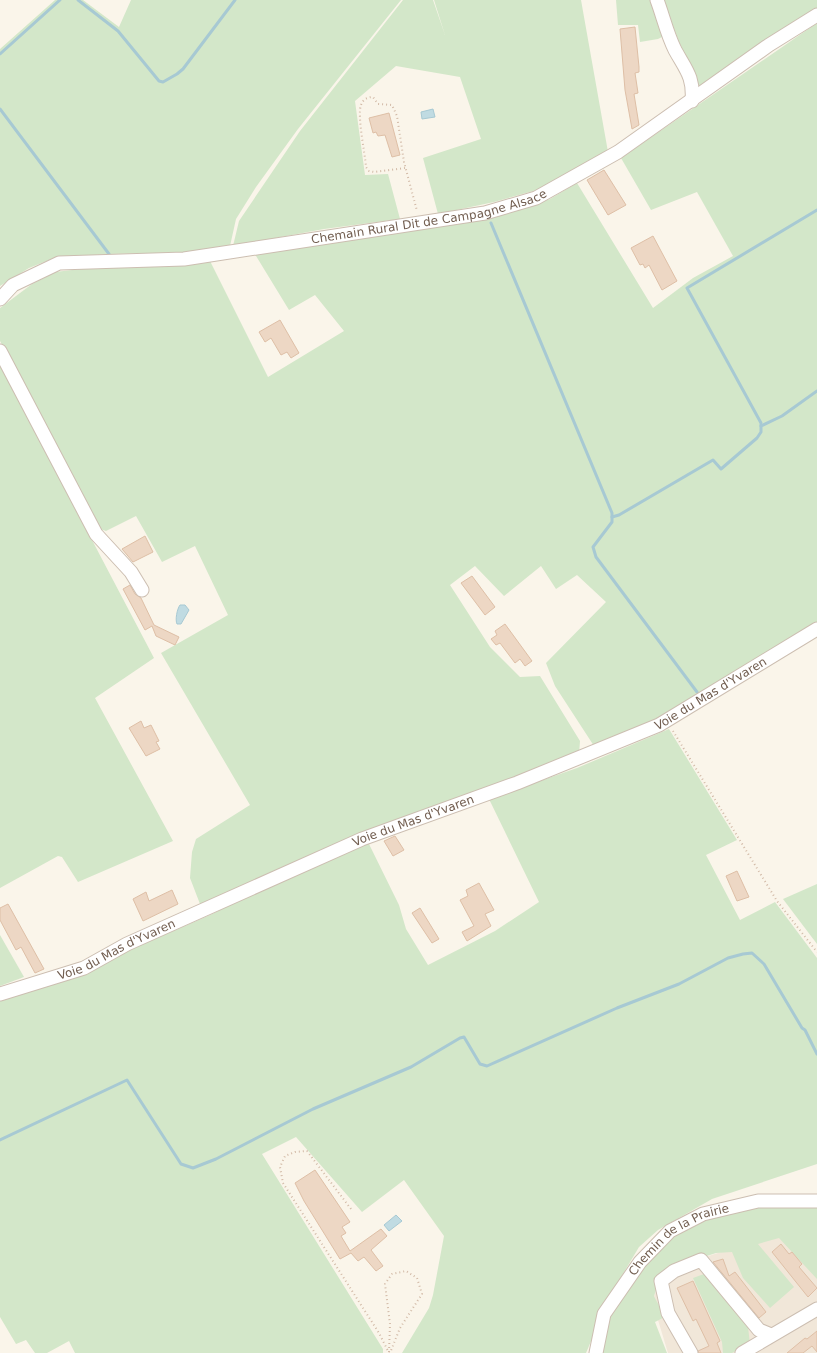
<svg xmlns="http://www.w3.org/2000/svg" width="817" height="1353" font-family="'DejaVu Sans',sans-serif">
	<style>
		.residential { fill: #f1e7d9 }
		.green { fill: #d3e7c9 }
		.water { fill: #c0dbe2; stroke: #a7c9d3 }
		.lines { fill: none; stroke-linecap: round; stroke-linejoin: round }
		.stream { stroke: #a7c9d3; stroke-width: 3 }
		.building { fill: #edd7c4; stroke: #debfa6 }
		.minor-casing { stroke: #ccbeb1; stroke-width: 15 }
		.path { stroke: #d2baa7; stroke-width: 2; stroke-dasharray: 1 3; stroke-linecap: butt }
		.minor { stroke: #fff; stroke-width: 13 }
		.labels { text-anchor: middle; stroke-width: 3.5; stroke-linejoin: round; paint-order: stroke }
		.street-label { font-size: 12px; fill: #725e50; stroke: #fdf9f0 }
	</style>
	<rect width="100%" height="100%" fill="#faf5ea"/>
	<polygon class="residential" points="817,1222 817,1353 668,1353 658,1320 664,1318 654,1296 662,1273 667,1269"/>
	<g class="green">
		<polygon points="55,0 83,0 119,27 131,0 401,0 298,129 256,187 236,219 230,246 201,252 109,254 54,258 29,268 0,286 0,49"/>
		<polygon points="403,0 433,0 445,35 434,0 581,0 608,152 544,188 494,202 438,214 423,158 481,139 460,77 396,66 355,101 365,175 388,174 400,219 324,229 233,246 239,221 300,131"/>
		<polygon points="616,0 652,0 664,36 658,39 640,42 638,25 618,25"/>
		<polygon points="663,0 817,0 817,12 697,89"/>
		<polygon points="817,23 817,622 660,719 594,746 555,686 546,663 606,602 577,575 556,589 541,566 504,596 475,566 450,585 490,647 520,677 540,676 580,741 579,754 200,904 190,878 192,852 196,839 250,805 161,653 228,615 195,546 162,562 136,516 106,531 100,529 0,341 0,308 32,284 55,272 106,266 159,267 209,259 268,377 344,331 315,295 289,310 253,251 467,223 499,216 550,199 577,183 653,308 693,278 733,256 697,192 651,210 621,158"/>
		<polygon points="0,365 154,658 95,698 173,841 78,882 62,857 58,856 0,888"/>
		<polygon points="669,729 737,840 706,855 740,920 775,902 817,958 817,1164 712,1199 658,1230 639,1247 611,1294 586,1353 402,1353 429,1308 433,1295 444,1236 404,1180 362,1212 296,1137 262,1154 383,1349 383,1353 75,1353 69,1341 47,1353 35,1353 26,1340 16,1344 0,1317 0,1001 84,973 139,946 210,915 279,881 368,842 399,905 406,929 428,965 495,931 539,902 489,799 577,768"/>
		<polygon points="817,884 817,944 783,899"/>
		<polygon points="0,935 24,977 0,986"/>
		<polygon points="788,1204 817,1208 817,1279 779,1238 758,1244 794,1287 770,1308 743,1278 732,1252 716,1253 667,1269 662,1273 654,1296 665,1317 655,1322 667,1353 599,1353 608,1316 623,1291 661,1247 680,1233 708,1219 744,1209"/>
		<polygon points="704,1274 748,1327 750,1344 732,1353 723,1353 722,1342 693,1278"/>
	</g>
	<g class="water">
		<polygon points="433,109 435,117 422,119 421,112"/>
		<path d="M180,605H185L189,610L181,624H177C175,620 177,609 180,605Z"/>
		<polygon points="396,1215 402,1221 389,1231 384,1225"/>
	</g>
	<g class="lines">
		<g class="stream">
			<polyline points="78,0 118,31 159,81 163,82 177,74 183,69 235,0"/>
			<polyline points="0,54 60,0"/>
			<polyline points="0,109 109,254"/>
			<polyline points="491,223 612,513 612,522 593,547 596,557 697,692"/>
			<polyline points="761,426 782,416 817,391"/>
			<polyline points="612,517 619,515 713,460 721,469 757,438 761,432 761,423 687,288 817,210"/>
			<polyline points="0,1140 127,1080 181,1164 193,1168 216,1159 313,1109 411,1067 460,1038 464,1037 480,1064 487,1066 617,1008 679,984 728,958 743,954 752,953 764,964 802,1028 805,1030 817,1054"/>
		</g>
	</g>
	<g class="building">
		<polygon points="635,27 639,67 639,72 635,73 638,93 634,94 639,125 632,129 625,90 620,29"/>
		<polygon points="389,113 400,155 392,157 385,135 378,136 376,132 373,133 369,118"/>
		<polygon points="604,170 626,205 608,215 587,180"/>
		<polygon points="653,236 677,281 662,290 649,265 645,268 643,264 640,265 631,248"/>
		<polygon points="280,320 299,353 291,358 287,352 281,355 271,338 265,342 259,332"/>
		<polygon points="145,536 153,552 133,562 122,549"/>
		<polygon points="472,576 495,607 485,615 461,583"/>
		<polygon points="130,585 135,594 141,598 154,625 179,637 175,645 156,636 152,626 145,630 123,589"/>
		<polygon points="505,624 532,661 525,666 520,659 515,663 500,643 496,645 491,639 497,635 495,631"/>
		<polygon points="141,721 144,728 151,725 159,741 156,742 160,749 146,756 129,728"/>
		<polygon points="395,836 404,850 393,856 384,841"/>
		<polygon points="737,871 749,897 737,901 726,876"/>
		<polygon points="479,883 494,910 485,914 491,926 467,941 462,932 474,926 460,900 468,896 466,890"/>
		<polygon points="172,890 178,904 143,921 133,899 146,892 149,901"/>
		<polygon points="8,904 44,969 35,973 21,947 16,950 0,920 0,908"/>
		<polygon points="420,908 439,939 432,943 412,913"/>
		<polygon points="315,1170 350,1222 342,1227 346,1233 341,1236 350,1251 381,1229 387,1236 371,1250 383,1266 376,1271 364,1257 358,1261 351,1253 340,1259 304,1201 295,1183"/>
		<polygon points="781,1244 789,1254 792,1252 802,1264 799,1267 817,1288 808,1297 772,1252"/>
		<polygon points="723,1259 729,1276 735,1272 766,1312 759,1318 713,1262"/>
		<polygon points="693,1281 720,1341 717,1343 721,1353 699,1353 698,1351 709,1346 696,1319 693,1321 677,1288"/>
		<polygon points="817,1331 817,1352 812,1346 803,1353 787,1353 805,1338 807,1339"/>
	</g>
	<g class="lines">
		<defs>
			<g id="minor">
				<path d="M657,0C663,16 667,34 675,50C686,70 694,77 692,101"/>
				<path id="s1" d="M0,299L13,285L59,263L184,259L485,213L536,198L618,152L769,45L817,15"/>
				<polyline points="0,351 96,534 131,572 142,590"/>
				<path id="s2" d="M0,994L84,968L127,944L362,839L517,783L659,725L817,629"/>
				<path id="s3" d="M596,1353L604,1314L640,1262L670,1231L703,1214L758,1201H817"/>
				<polyline points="691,1353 668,1313 661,1281 674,1271 701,1260 759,1330 771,1335"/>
				<polyline points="742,1353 817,1309"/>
			</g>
		</defs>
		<use href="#minor" class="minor-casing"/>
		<g class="path">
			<path d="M405,168L374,172L369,171L366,167C365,153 357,116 361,105C363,99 368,97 373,97L378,104L392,105L397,116L404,162L417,211"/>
			<polyline points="673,731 777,901 817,952"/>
			<polyline points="351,1209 307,1151 295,1152 285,1156 280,1167 283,1183 379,1333 389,1353"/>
			<polyline points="389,1352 390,1324 385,1284 392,1274 406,1271 417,1278 422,1294 400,1328 390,1353"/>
		</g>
		<use href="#minor" class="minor"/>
	</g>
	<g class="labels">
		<g class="street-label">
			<text dy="4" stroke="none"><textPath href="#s1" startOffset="444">Chemain Rural Dit de Campagne Alsace</textPath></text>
			<text dy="4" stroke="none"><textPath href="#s2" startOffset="773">Voie du Mas d'Yvaren</textPath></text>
			<text dy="4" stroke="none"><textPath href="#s2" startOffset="449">Voie du Mas d'Yvaren</textPath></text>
			<text dy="4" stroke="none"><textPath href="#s2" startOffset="125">Voie du Mas d'Yvaren</textPath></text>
			<text dy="4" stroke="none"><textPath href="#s3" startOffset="149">Chemin de la Prairie</textPath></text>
		</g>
	</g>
</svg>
